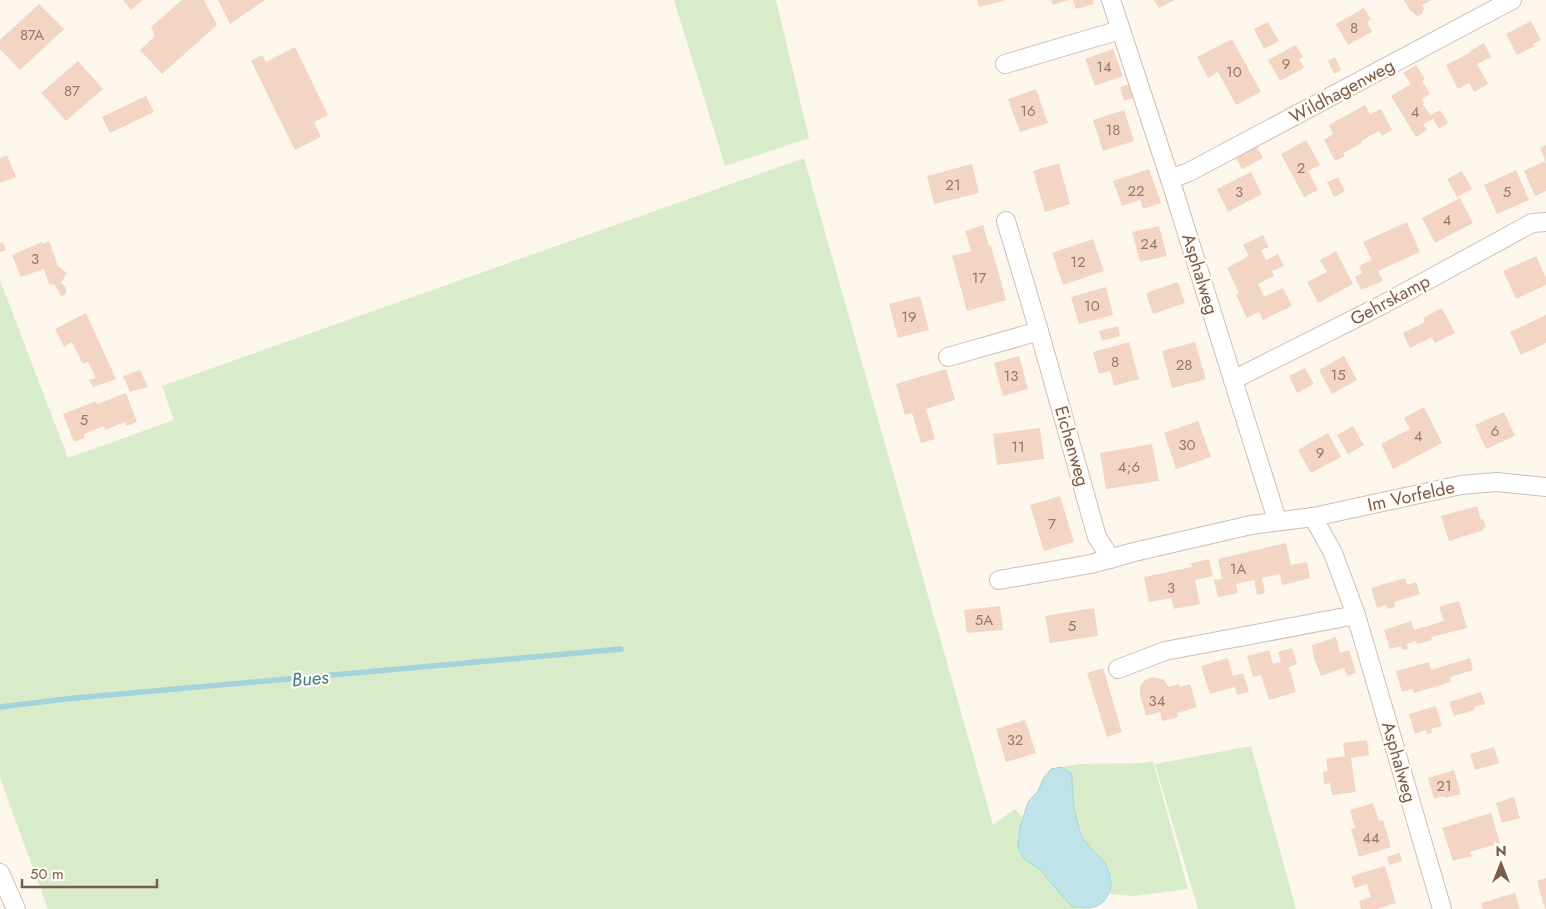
<svg xmlns="http://www.w3.org/2000/svg" width="1546" height="909" font-family="Jost,sans-serif">
	<style>
		.green { fill: #d8ecc9 }
		.water { fill: #bfe3e8; stroke: #a5d3da }
		.lines { fill: none; stroke-linecap: round; stroke-linejoin: round }
		.stream { stroke: #a5d3da; stroke-width: 5.5 }
		.building { fill: #f3d5c3 }
		.minor-casing { stroke: #d1beb0; stroke-width: 20 }
		.minor { stroke: #fff; stroke-width: 18 }
		.labels { text-anchor: middle; stroke-width: 4.5; stroke-linejoin: round; paint-order: stroke }
		.number-label { font-size: 15px; fill: #987a6a }
		.street-label { font-size: 18px; fill: #7a5c4d; stroke: #fffaf3 }
		.water-label { font-size: 19px; font-style: italic; fill: #437c86; stroke: #fffaf3 }
	</style>
	<rect width="100%" height="100%" fill="#fdf6ec"/>
	<g class="green">
		<polygon points="674,0 776,0 809,138 725,166"/>
		<polygon points="804,158 993,825 1015,809 1023,818 1020,828 1024,859 1040,870 1072,907 1079,909 48,909 0,778 0,280 68,458 174,420 162,386"/>
		<polygon points="1251,746 1296,909 1198,909 1155,764"/>
		<path d="M1153,761L1188,889L1134,896L1110,894C1110,889 1113,883 1112,878C1109,861 1091,854 1085,840C1075,820 1072,796 1072,774L1061,767L1079,764L1143,763Z"/>
	</g>
	<path class="water" d="M1061,767L1072,774C1072,791 1073,808 1078,824C1080,830 1082,838 1086,842C1091,850 1099,855 1104,862C1113,875 1114,889 1104,901C1096,909 1084,909 1072,907L1040,870L1024,859L1018,847L1020,828L1028,802L1038,791L1043,779L1051,769Z"/>
	<g class="lines">
		<polyline class="stream" points="0,707 65,699 621,649"/>
	</g>
	<g class="building">
		<polygon points="123,0 143,0 131,10"/>
		<polygon points="182,0 204,0 217,25 162,74 140,50 155,36 151,27"/>
		<polygon points="218,0 265,0 230,24"/>
		<polygon points="977,0 1004,0 1004,1 979,7"/>
		<polygon points="1051,0 1069,0 1053,5"/>
		<polygon points="1073,0 1093,0 1094,4 1076,9"/>
		<polygon points="1154,0 1175,0 1159,8"/>
		<polygon points="1404,0 1432,0 1422,5 1424,8 1422,14 1418,16 1414,14 1412,11 1411,12"/>
		<polygon points="39,4 64,29 20,70 0,49 0,40"/>
		<polygon points="1364,8 1371,20 1367,22 1372,32 1348,45 1336,24"/>
		<polygon points="1531,21 1541,40 1533,44 1535,46 1517,55 1506,34"/>
		<polygon points="1268,22 1279,41 1264,49 1254,29"/>
		<polygon points="1232,39 1261,92 1236,105 1218,72 1208,78 1197,57"/>
		<polygon points="1484,43 1491,57 1477,64 1488,84 1474,92 1469,83 1458,89 1446,65 1471,52 1470,51"/>
		<polygon points="1296,45 1303,57 1299,59 1304,68 1280,81 1268,60"/>
		<polygon points="295,47 328,115 314,122 321,137 295,150 251,61 262,55 266,62"/>
		<polygon points="1113,49 1123,76 1095,86 1085,59"/>
		<polygon points="1335,57 1341,70 1334,74 1328,61"/>
		<polygon points="78,61 103,89 66,121 41,93"/>
		<polygon points="1416,65 1425,79 1422,81 1430,94 1422,99 1424,103 1422,104 1431,115 1440,110 1448,123 1439,129 1433,119 1423,124 1427,130 1416,137 1391,96 1411,84 1403,73"/>
		<polygon points="1132,83 1136,97 1124,101 1120,87"/>
		<polygon points="1036,89 1048,123 1020,132 1008,99"/>
		<polygon points="146,96 154,112 110,133 102,117"/>
		<polygon points="1365,105 1370,114 1381,109 1392,130 1382,136 1379,131 1361,141 1362,143 1343,153 1345,156 1335,161 1324,140 1333,134 1329,125"/>
		<polygon points="1124,110 1134,141 1103,151 1093,120"/>
		<polygon points="1306,140 1320,165 1308,171 1318,190 1304,197 1281,154"/>
		<polygon points="1256,145 1263,158 1242,169 1235,156"/>
		<polygon points="1546,145 1546,162 1540,148"/>
		<polygon points="7,155 16,177 0,183 0,158"/>
		<polygon points="1545,161 1546,164 1546,191 1535,196 1524,171"/>
		<polygon points="1059,163 1070,204 1045,212 1033,171"/>
		<polygon points="972,164 979,193 934,204 927,176"/>
		<polygon points="1149,169 1161,203 1143,209 1140,200 1122,206 1113,181"/>
		<polygon points="1516,170 1529,200 1497,214 1484,185"/>
		<polygon points="1462,171 1472,189 1457,197 1447,179"/>
		<polygon points="1251,172 1262,194 1228,212 1217,189"/>
		<polygon points="1338,177 1345,191 1334,197 1327,182"/>
		<polygon points="1460,198 1473,223 1435,243 1422,218"/>
		<polygon points="1407,222 1420,252 1378,271 1383,281 1361,290 1355,277 1362,273 1359,266 1372,260 1363,242"/>
		<polygon points="983,225 989,246 991,246 1006,300 967,311 952,256 971,251 965,231"/>
		<polygon points="1159,226 1167,256 1140,262 1132,232"/>
		<polygon points="1263,235 1269,247 1261,250 1266,260 1278,254 1284,266 1272,271 1274,276 1258,284 1264,297 1283,288 1292,306 1263,320 1259,312 1247,318 1236,295 1239,293 1227,268 1249,256 1243,245"/>
		<polygon points="1093,239 1104,271 1063,285 1052,253"/>
		<polygon points="49,241 58,266 67,273 61,283 66,287 66,294 61,296 55,285 49,284 44,269 21,277 12,255 42,242 42,244"/>
		<polygon points="3,242 6,250 0,252 0,243"/>
		<polygon points="1336,251 1353,284 1318,303 1307,282 1327,272 1320,260"/>
		<polygon points="1536,256 1546,278 1546,285 1516,299 1503,271"/>
		<polygon points="1178,282 1185,303 1153,314 1146,293"/>
		<polygon points="1106,287 1113,315 1079,324 1071,297"/>
		<polygon points="920,296 929,330 898,338 889,304"/>
		<polygon points="1442,308 1455,333 1435,343 1432,337 1410,348 1403,333 1425,322 1423,318"/>
		<polygon points="86,313 116,379 93,387 89,380 96,378 88,362 83,364 72,342 64,347 55,329"/>
		<polygon points="1546,315 1546,343 1521,355 1510,332"/>
		<polygon points="1118,326 1120,336 1102,341 1099,331"/>
		<polygon points="1129,342 1139,379 1114,386 1110,371 1099,374 1093,352"/>
		<polygon points="1195,342 1206,379 1172,388 1162,351"/>
		<polygon points="1019,356 1028,389 1003,396 994,363"/>
		<polygon points="1344,356 1357,380 1332,394 1319,370"/>
		<polygon points="1305,368 1314,384 1297,393 1289,376"/>
		<polygon points="946,369 955,400 926,409 935,439 921,443 912,413 905,415 896,384"/>
		<polygon points="140,370 148,387 130,392 123,376"/>
		<polygon points="126,393 137,422 126,426 125,422 105,430 104,426 84,434 85,438 74,442 63,414 96,401 97,404"/>
		<polygon points="1424,407 1442,443 1393,469 1381,444 1410,429 1404,418"/>
		<polygon points="1504,412 1515,436 1486,449 1475,425"/>
		<polygon points="1198,421 1211,457 1176,469 1164,433"/>
		<polygon points="1353,426 1364,445 1348,454 1337,435"/>
		<polygon points="1040,428 1044,459 997,465 993,434"/>
		<polygon points="1328,433 1341,457 1311,473 1298,450"/>
		<polygon points="1152,444 1159,481 1106,489 1100,453"/>
		<polygon points="1060,496 1074,542 1044,551 1030,505"/>
		<polygon points="1477,506 1481,520 1483,519 1486,527 1483,528 1484,530 1449,541 1441,516"/>
		<polygon points="1286,543 1291,565 1307,562 1310,578 1282,585 1280,574 1262,578 1265,593 1257,595 1254,580 1236,584 1238,593 1218,597 1214,580 1222,579 1218,559"/>
		<polygon points="1209,559 1213,576 1195,580 1200,604 1174,609 1171,598 1149,602 1144,577 1192,567 1191,563"/>
		<polygon points="1405,578 1407,585 1416,582 1420,594 1394,602 1395,607 1388,609 1386,605 1377,608 1371,588"/>
		<polygon points="1459,601 1467,628 1431,637 1432,640 1417,644 1416,641 1407,644 1408,649 1402,650 1401,646 1390,649 1384,630 1411,621 1414,630 1444,621 1439,607"/>
		<polygon points="1000,606 1003,630 967,633 964,610"/>
		<polygon points="1094,608 1098,636 1050,643 1045,616"/>
		<polygon points="1336,637 1340,653 1349,650 1356,673 1347,676 1344,668 1321,676 1314,658 1312,645"/>
		<polygon points="1292,648 1297,664 1289,667 1296,692 1269,700 1261,675 1253,677 1247,656 1269,650 1273,664 1281,662 1278,652"/>
		<polygon points="1228,658 1233,676 1243,673 1249,692 1237,695 1235,687 1210,694 1201,666"/>
		<polygon points="1470,658 1473,670 1450,677 1451,682 1414,693 1412,689 1402,692 1396,671 1429,662 1431,670"/>
		<polygon points="1103,668 1122,732 1107,737 1087,673"/>
		<polygon points="1154,677 1164,680 1169,687 1179,684 1180,687 1190,684 1197,707 1177,713 1178,717 1162,721 1160,712 1146,716 1140,695 1140,686 1145,680"/>
		<polygon points="1481,692 1485,704 1474,707 1475,710 1454,716 1449,702"/>
		<polygon points="1436,706 1442,726 1431,729 1432,733 1427,734 1426,730 1415,734 1409,714"/>
		<polygon points="1025,720 1036,753 1006,762 996,729"/>
		<polygon points="1367,740 1369,755 1351,758 1356,792 1332,795 1330,783 1324,784 1323,772 1328,771 1326,759 1345,756 1343,743"/>
		<polygon points="1494,747 1499,763 1475,770 1470,754"/>
		<polygon points="1454,770 1461,794 1445,798 1444,796 1434,799 1428,778"/>
		<polygon points="1514,797 1520,818 1502,823 1496,803"/>
		<polygon points="1373,803 1379,821 1383,820 1391,847 1359,857 1351,829 1355,828 1350,810"/>
		<polygon points="1491,813 1500,843 1470,852 1472,856 1453,861 1442,828"/>
		<polygon points="1400,853 1402,861 1389,865 1387,857"/>
		<polygon points="1385,866 1396,903 1377,909 1361,909 1359,901 1371,897 1367,884 1355,888 1351,876"/>
		<polygon points="1546,878 1546,909 1545,909 1537,881"/>
		<polygon points="1515,893 1520,909 1483,909 1481,903"/>
	</g>
	<g class="lines">
		<defs>
			<g id="minor">
				<polyline points="1111,0 1170,179 1277,520"/>
				<polyline points="1005,64 1120,30"/>
				<polyline points="1170,179 1189,172 1512,0"/>
				<polyline points="1006,221 1039,331 1097,537 1111,559"/>
				<polyline points="948,357 1039,331"/>
				<polyline points="1233,380 1382,305 1532,223 1546,222"/>
				<polyline points="1313,517 1333,553 1356,615 1442,909"/>
				<polyline points="999,580 1091,564 1134,552 1251,525 1313,517 1461,485 1497,482 1546,487"/>
				<polyline points="1118,669 1165,651 1356,615"/>
				<polyline points="0,873 16,909"/>
			</g>
		</defs>
		<use href="#minor" class="minor-casing"/>
		<use href="#minor" class="minor"/>
	</g>
	<g class="labels">
		<g class="number-label">
			<text x="1354" y="33">8</text>
			<text x="32" y="40">87A</text>
			<text x="1286" y="69">9</text>
			<text x="1104" y="72">14</text>
			<text x="1234" y="77">10</text>
			<text x="72" y="96">87</text>
			<text x="1028" y="116">16</text>
			<text x="1415" y="117">4</text>
			<text x="1113" y="135">18</text>
			<text x="1301" y="173">2</text>
			<text x="953" y="190">21</text>
			<text x="1136" y="196">22</text>
			<text x="1239" y="197">3</text>
			<text x="1507" y="197">5</text>
			<text x="1447" y="225">4</text>
			<text x="1149" y="249">24</text>
			<text x="35" y="264">3</text>
			<text x="1078" y="267">12</text>
			<text x="979" y="283">17</text>
			<text x="1092" y="311">10</text>
			<text x="909" y="322">19</text>
			<text x="1115" y="367">8</text>
			<text x="1184" y="370">28</text>
			<text x="1338" y="380">15</text>
			<text x="1011" y="381">13</text>
			<text x="84" y="425">5</text>
			<text x="1495" y="436">6</text>
			<text x="1418" y="441">4</text>
			<text x="1187" y="450">30</text>
			<text x="1018" y="452">11</text>
			<text x="1320" y="458">9</text>
			<text x="1129" y="472">4;6</text>
			<text x="1052" y="529">7</text>
			<text x="1238" y="574">1A</text>
			<text x="1171" y="593">3</text>
			<text x="984" y="625">5A</text>
			<text x="1072" y="631">5</text>
			<text x="1157" y="706">34</text>
			<text x="1015" y="745">32</text>
			<text x="1444" y="791">21</text>
			<text x="1371" y="843">44</text>
		</g>
		<g class="street-label">
			<text transform="translate(1342 91) rotate(-28)" y="6">Wildhagenweg</text>
			<text transform="translate(1200 274) rotate(73)" y="6">Asphalweg</text>
			<text transform="translate(1390 300) rotate(-28)" y="6">Gehrskamp</text>
			<text transform="translate(1072 446) rotate(74)" y="6">Eichenweg</text>
			<text transform="translate(1411 496) rotate(-12)" y="6">Im Vorfelde</text>
			<text transform="translate(1399 762) rotate(74)" y="6">Asphalweg</text>
		</g>
		<g class="water-label">
			<text transform="translate(310 678) rotate(-5)" y="7">Bues</text>
		</g>
	</g>
	<g transform="translate(1501 864)" stroke="#fffaf3" stroke-width="4" paint-order="stroke">
	<path d="M0-4L9 19L0 12L-9 19Z" fill="#7a5c4d"/>
	<text y="-8" font-size="14" font-weight="bold" text-anchor="middle" fill="#7a5c4d">N</text>
	</g>
	<path d="M22 879v8h135v-8" fill="none" stroke="#7a5c4d" stroke-width="2.5"/>
	<text x="30" y="879" font-size="15" fill="#7a5c4d" stroke="#fffaf3" stroke-width="4" paint-order="stroke">50 m</text>
</svg>
